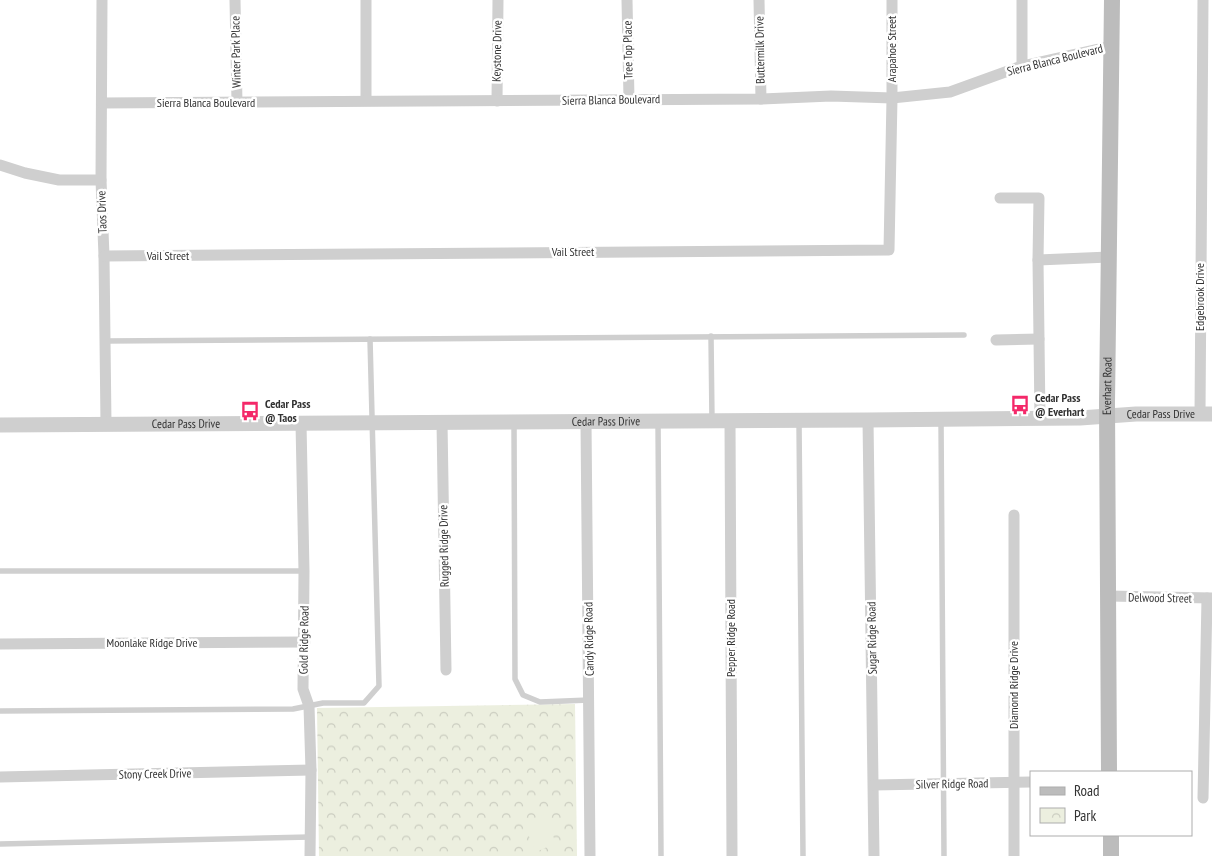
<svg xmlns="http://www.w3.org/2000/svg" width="1212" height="856" font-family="'PT Sans Narrow',sans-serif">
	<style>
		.park { fill: url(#park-crowns) }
		.pitch { fill: #ecefdf }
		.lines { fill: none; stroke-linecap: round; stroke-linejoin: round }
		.service { stroke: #cfcfcf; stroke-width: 5.5 }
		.minor { stroke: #cfcfcf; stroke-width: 11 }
		.tertiary { stroke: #cfcfcf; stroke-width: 15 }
		.secondary { stroke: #bcbcbc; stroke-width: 16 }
		.labels { text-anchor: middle; stroke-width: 5; stroke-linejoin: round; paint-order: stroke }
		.street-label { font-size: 12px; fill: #323232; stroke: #fff }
		.poi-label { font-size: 12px; font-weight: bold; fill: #323232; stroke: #fff; text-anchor: start }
	</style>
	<defs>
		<pattern id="park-crowns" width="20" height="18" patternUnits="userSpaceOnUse" patternTransform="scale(1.25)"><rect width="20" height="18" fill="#ecefdf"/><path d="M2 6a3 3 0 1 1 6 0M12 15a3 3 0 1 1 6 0" fill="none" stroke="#cbcdc0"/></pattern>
	</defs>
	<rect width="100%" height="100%" fill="#fff"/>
	<polygon class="park" points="575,704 577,856 319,856 317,708"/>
	<polygon class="pitch" points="544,814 556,843 536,852 523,823"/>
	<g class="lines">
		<g class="service">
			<polyline points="711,336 712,421"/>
			<polyline points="105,341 964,335"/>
			<polyline points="941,420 944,856"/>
			<polyline points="658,421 661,856"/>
			<polyline points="514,422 515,679 523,695 540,702 589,700"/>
			<polyline points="799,422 803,856"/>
			<polyline points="0,571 304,571"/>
			<polyline points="0,711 293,709 323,703 364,703 379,686 370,339"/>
			<polyline points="0,844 310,837"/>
		</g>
		<g class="minor">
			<polyline points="102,0 101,180 104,256 106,424"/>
			<polyline points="235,0 237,103"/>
			<polyline points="366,0 366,100"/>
			<polyline points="627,0 629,99"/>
			<polyline points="759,0 761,99"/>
			<polyline points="1022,66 1022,0"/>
			<polyline points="497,101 498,0"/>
			<polyline points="102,103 761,99 831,96 892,98 950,92 1022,66 1112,46"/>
			<polyline points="0,165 25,173 59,180 101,180"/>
			<polyline points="1000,198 1039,198 1038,260 1040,419"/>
			<polyline points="104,256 889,250 892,98 892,0"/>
			<polyline points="1038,260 1109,257"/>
			<polyline points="996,340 1039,339"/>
			<polyline points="1200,414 1203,0"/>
			<polyline points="868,420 874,856"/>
			<polyline points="730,421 732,856"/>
			<polyline points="442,422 446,670"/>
			<polyline points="586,422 590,856"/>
			<polyline points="301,423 304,571 303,689 309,706 311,770 310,856"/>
			<polyline points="1108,596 1212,598"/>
			<polyline points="0,644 305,642"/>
			<polyline points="0,777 311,770"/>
			<polyline points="874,785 1031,782"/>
			<polyline points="1203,798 1207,598"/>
			<polyline points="1014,856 1014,515"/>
		</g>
		<path class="tertiary" id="s1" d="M0,425L868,420L1080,418L1136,414H1212"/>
		<g class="secondary">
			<path id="s2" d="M1109,772L1107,403L1112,0"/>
			<polyline points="1111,835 1111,856"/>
		</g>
	</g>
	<defs>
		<symbol id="bus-bare" viewBox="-9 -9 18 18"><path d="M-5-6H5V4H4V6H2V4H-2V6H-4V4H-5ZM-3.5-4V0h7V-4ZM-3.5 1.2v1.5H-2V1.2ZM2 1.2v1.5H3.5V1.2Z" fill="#f42869" stroke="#fff" stroke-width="2.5" paint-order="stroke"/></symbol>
	</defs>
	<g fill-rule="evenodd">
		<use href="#bus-bare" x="1006" y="391" width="28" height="28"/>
		<use href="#bus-bare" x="236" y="397" width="28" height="28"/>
	</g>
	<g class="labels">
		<g class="street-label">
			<text transform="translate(892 49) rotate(-90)" y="4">Arapahoe Street</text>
			<text transform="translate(628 50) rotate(-91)" y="4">Tree Top Place</text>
			<text transform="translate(760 50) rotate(-91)" y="4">Buttermilk Drive</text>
			<text transform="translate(497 51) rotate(-89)" y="4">Keystone Drive</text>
			<text transform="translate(236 52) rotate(-91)" y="4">Winter Park Place</text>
			<text transform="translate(1055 60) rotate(-14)" y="4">Sierra Blanca Boulevard</text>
			<text transform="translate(611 100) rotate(-1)" y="4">Sierra Blanca Boulevard</text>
			<text x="206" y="107">Sierra Blanca Boulevard</text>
			<text transform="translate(102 212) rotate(-92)" y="4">Taos Drive</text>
			<text x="573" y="256">Vail Street</text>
			<text x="168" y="260">Vail Street</text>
			<text transform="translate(1200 297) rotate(-90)" y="4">Edgebrook Drive</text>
			<text dy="4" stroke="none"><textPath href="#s2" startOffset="386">Everhart Road</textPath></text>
			<text dy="4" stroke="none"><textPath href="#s1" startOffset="1161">Cedar Pass Drive</textPath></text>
			<text dy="4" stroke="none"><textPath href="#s1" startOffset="606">Cedar Pass Drive</textPath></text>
			<text dy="4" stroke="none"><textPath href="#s1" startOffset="186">Cedar Pass Drive</textPath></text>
			<text transform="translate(444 546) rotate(-91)" y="4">Rugged Ridge Drive</text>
			<text transform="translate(1160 598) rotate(1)" y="4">Delwood Street</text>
			<text transform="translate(731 638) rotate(-90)" y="4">Pepper Ridge Road</text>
			<text transform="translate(872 638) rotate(-91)" y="4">Sugar Ridge Road</text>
			<text transform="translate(589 639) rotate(-91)" y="4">Candy Ridge Road</text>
			<text transform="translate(304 640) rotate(-89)" y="4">Gold Ridge Road</text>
			<text x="152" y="647">Moonlake Ridge Drive</text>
			<text transform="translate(1014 685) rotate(-90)" y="4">Diamond Ridge Drive</text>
			<text transform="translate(155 774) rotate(-1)" y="4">Stony Creek Drive</text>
			<text transform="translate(952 784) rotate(-1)" y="4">Silver Ridge Road</text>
		</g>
		<g class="poi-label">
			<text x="1035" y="402">Cedar Pass<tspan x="1035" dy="14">@ Everhart</tspan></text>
			<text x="265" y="408">Cedar Pass<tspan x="265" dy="14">@ Taos</tspan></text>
		</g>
	</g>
	<rect x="1030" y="771" width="162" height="65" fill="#ffffff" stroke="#adadad"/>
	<rect x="1040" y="787" width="25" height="8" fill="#bcbcbc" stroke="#adadad"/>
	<text x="1074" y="796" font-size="15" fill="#323232">Road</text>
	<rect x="1040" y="808" width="25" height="15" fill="url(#park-crowns)" stroke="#adadad"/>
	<text x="1074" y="821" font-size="15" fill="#323232">Park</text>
</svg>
